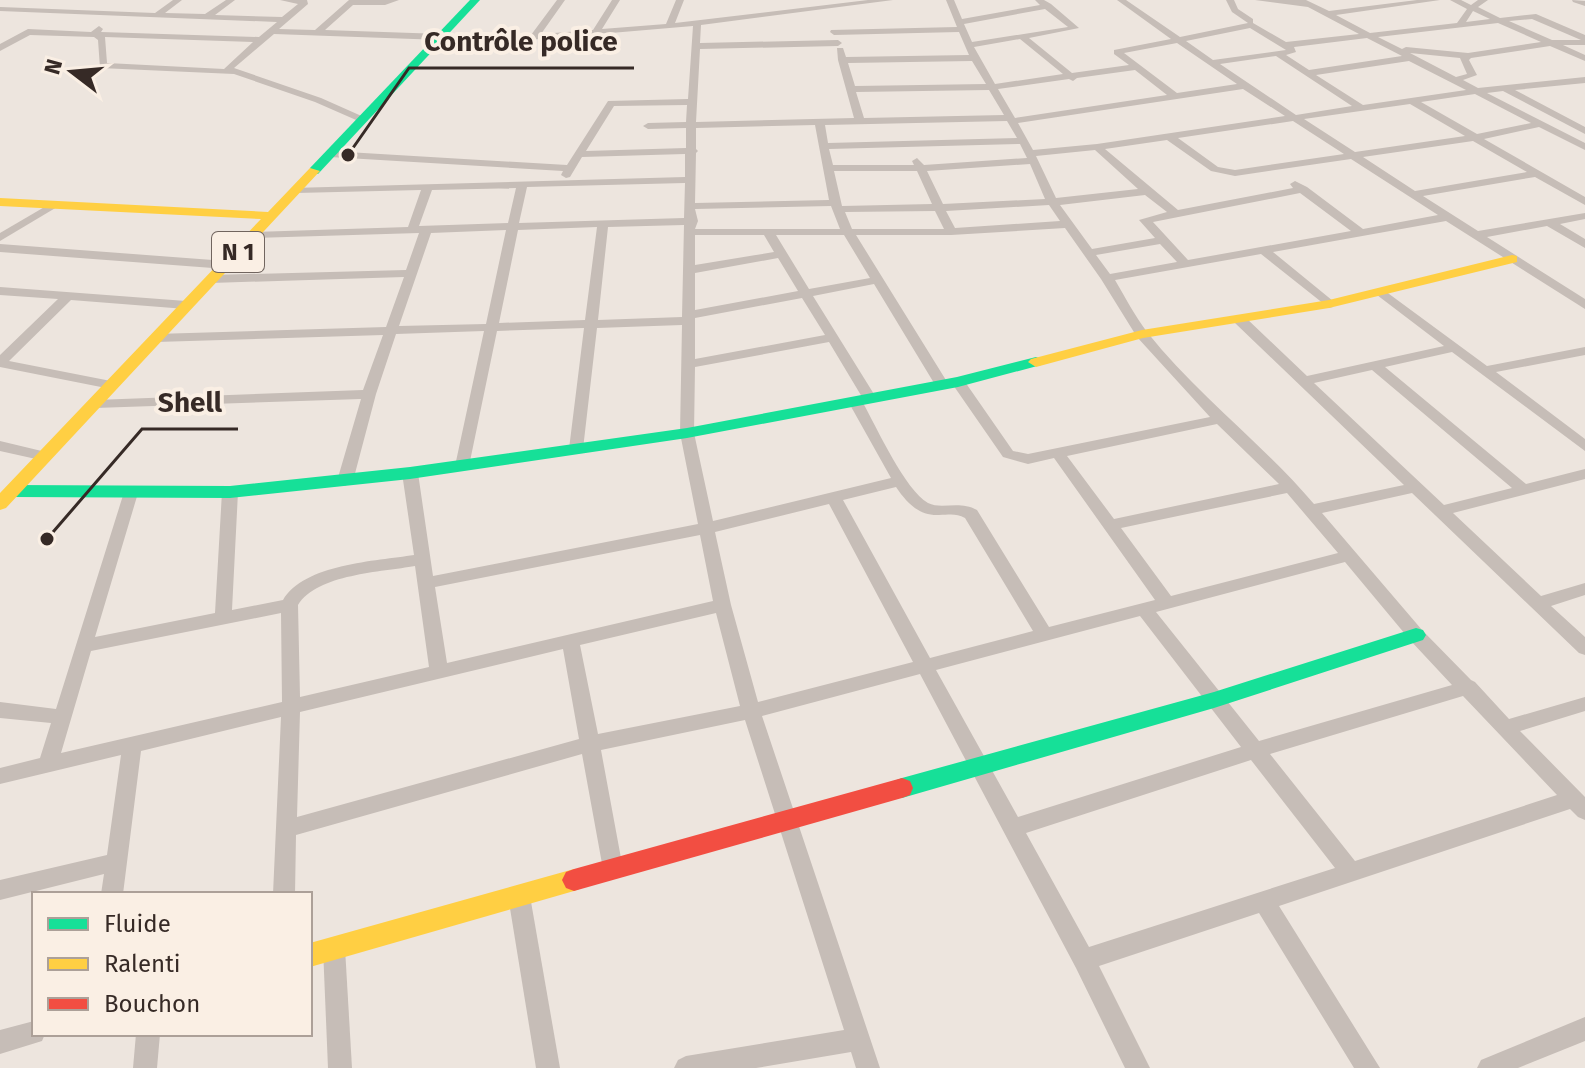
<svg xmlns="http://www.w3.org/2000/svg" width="1585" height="1068" font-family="'Fira Sans',sans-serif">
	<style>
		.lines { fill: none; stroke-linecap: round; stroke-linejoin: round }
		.street { fill: #c6bdb7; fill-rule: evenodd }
		.fast { fill: #16e098; fill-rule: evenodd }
		.slow { fill: #ffcf43; fill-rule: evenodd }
		.jam { fill: #f24e42; fill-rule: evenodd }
		.labels { text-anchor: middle; stroke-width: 8; stroke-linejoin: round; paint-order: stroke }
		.shield { fill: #faefe4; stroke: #71655f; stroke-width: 2 }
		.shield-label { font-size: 24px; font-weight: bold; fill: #362a26 }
		.leader { fill: none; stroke: #362a26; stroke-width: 3 }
		.callout-dot { fill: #362a26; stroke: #faefe4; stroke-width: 3 }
		.callout-label { font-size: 28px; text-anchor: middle; font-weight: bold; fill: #362a26; stroke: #faefe4; stroke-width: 8; stroke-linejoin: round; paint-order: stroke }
	</style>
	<rect width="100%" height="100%" fill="#ede5de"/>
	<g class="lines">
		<g class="street">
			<path d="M173,0H182L165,13L205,14L226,0H235L215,15L282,17L298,4L280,0H307L308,4L279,29L315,30L349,0H399L385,5H353L325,30L442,34L446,37L442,40L274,34L234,68L321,98L366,118L368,120L363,123L315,102L234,74L100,68L98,40L94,37L30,35L0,51V44L28,29L91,32L99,26L103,29L101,32L259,37L277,22L0,11V7L155,13ZM105,37L253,42L224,69L107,63Z"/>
			<path d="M557,0H565L541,34L593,30L612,0H620L602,29L666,24L676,0H684L675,23L868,0H893L701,25L700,43L838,40L842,43L838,46L700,49L696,122L854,118L838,60L837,48H843L846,57L969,55L959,32L834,35L830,32L831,30L957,27L946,0H954L962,19L1040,5L1035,0H1044L1051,4L1079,28L1029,38L1072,73L1129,65L1114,54V50L1171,39L1117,0H1126L1180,37L1248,23L1232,12L1226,0H1234L1238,9L1253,19V23L1286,42L1359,34L1308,7L1255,0H1306L1329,11L1417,0H1440L1336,15L1370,33L1457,23L1467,9L1450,0H1461L1471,5L1478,0H1488L1478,7L1500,18L1536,14L1585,35V45H1563L1585,55V61L1550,46L1471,58L1469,60L1477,75L1463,80L1478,88L1585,77V83L1515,90L1585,127V134L1503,91L1487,93L1585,143V150L1539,127L1484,139L1585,197V205L1535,177L1423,196L1478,231L1585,213V219L1560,224L1585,239V248L1547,226L1487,237L1585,299V309L1446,221L1273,252L1333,301V307L1329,308L1261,254L1115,280C1125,297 1135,316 1147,332C1197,395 1262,443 1314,504L1404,485L1235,323V317H1245L1307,376L1444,346L1377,295V289L1381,288L1487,366L1585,347V355L1496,372L1585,439V451L1452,352L1385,367L1526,484L1585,469V479L1453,513L1541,596L1585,583V595L1551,606L1585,637V655L1579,653L1412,493L1322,513L1422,630L1471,680L1475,682L1509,719L1585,697V711L1520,731L1585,797V820L1578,817L1570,809L1279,906L1380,1068H1354L1259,913L1099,966L1150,1068H1125L1076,968L920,674L762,716L880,1068H856L851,1052L756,1068H674L678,1060L686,1056L844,1030L745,720L601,750L623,869L620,876L613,879L606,876L603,869L582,754L296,835L295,894H273L281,717L141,751L123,894H101L104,874L0,900V880L107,855L121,755L0,784V768L40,758L51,723L0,718V702L56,709L125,489H135L138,493L95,637L215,613L222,492L230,487L238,492L232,610L283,600C304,564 376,561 414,555L402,473L410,468L418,473L433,576L698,524L680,433L682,325L597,328L583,449L576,454L569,449L584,328L497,331L469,466L462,471L455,466L484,331L396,334L376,394L353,481L345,486L337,481L361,399L95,408L88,404L95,400L363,390L383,335L156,342L149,338L156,334L386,327L404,277L211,283L205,279L211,275L406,270L419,233L253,238L247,235L253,232L408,227L421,190L296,193L291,190L292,188L685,177V154L582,157L570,177L566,178L561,175L563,171L330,157L325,154L330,151L567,165L608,101L688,99L693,26L435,48L431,45L435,42L531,35ZM1045,9L1068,27L972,42L964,24ZM1473,11L1490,19L1466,22ZM1532,19L1581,40H1552L1509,21ZM1498,23L1541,42L1468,53L1406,47L1402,49L1378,37ZM1250,28L1286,50L1213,60L1186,41ZM1367,38L1402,56L1309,70L1286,55L1296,52L1294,47ZM1020,39L1063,74L995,84L974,47ZM1177,43L1237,84L1177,93L1124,53ZM1410,53L1460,58L1467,74L1456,77ZM1276,56L1352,106L1296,115L1220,64ZM972,61L986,84L855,86L848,63ZM1409,61L1466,90L1363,105L1316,75ZM1135,70L1167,95L1015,118L998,89L1069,79L1073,81L1077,78ZM1243,89L1285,116L1097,144L1033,150L1018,123ZM989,90L1004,115L864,118L856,92ZM1475,94L1531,123L1477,134L1421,102ZM1410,104L1465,136L1355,152L1304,119ZM687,105L686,122L648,123L643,126L648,129L686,128V148L586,151L614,106ZM1007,121L1017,138L828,143L825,125ZM1293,121L1344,154L1235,170L1218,167L1178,138ZM815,125L829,200L695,203L696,153L698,151L696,149V128ZM1167,140L1211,171L1235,176L1351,159L1438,215L1363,229L1307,187L1295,181L1290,184L1293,188L1178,210L1105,149ZM1473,141L1527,172L1415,191L1363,157ZM1020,144L1027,158L924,165L917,158L912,161L914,165H833L829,149ZM1095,150L1138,189L1056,198L1036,156ZM1030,164L1045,199L943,204L927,171ZM834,171H917L932,204L842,206ZM685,183L684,218L519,223L527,187ZM516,188L508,223L419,226L432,190ZM1300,193L1351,231L1188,260L1153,222ZM1145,195L1167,212L1139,220L1155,238L1092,249L1060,205ZM1049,205L1060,221L955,228L946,211ZM831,206L840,229H695L698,221L695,209ZM935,211L944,229H852L845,212ZM684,225L682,317L598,320L608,227ZM597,227L585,320L499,323L518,230ZM1065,228L1101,279L1137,337L1210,417L1028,454L1013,451L963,379L958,378L951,382L1003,457L1028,464L1054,458L1155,600L1049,627L977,510C959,500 942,510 928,503C905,490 877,428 863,403L856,399L849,403L891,478L713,521L694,433L695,367L829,342L865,402H875L877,399L813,296L874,284L937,388H947L949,385L856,235H951ZM506,230L486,324L399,326L431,233ZM695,235H764L774,252L695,265ZM776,235H844L870,278L809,289ZM1160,244L1177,262L1110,274L1096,255ZM778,258L798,291L695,310V273ZM802,298L825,335L695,359V318ZM1372,370L1512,488L1444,505L1314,383ZM1217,424L1279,484L1114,519L1067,456ZM896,487C907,503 919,516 939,515C949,515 956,513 965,518L1033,631L930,658L843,500ZM1287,493L1338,553L1171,596L1121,528ZM829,504L913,662L758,702L731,605L715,532ZM700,535L713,601L447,663L435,587ZM1345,562L1410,640L1452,685L1259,741L1156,612ZM415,566L429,667L300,697L298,605C317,574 382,572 415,566ZM281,613L282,702L61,753L91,651ZM716,613L740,706L598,734L580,645ZM1140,616L1241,747L1018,817L936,670ZM563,649L579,739L297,817L300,712ZM1463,696L1557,795L1355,861L1270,754ZM1251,760L1335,868L1089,947L1026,833Z"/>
			<polygon points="1572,0 1585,1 1585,6 1573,2"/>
			<polygon points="53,202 57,203 57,207 0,241 0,233"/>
			<polygon points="0,244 226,261 232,265 226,269 0,252"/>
			<polygon points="0,287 186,301 192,305 186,309 71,300 9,361 116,382 118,385 111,389 0,367 0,355 58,299 0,295"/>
			<polygon points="0,441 50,453 52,456 45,461 0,451"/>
			<polygon points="519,886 527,889 530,896 560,1068 536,1068 508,896 511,889"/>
			<polygon points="334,937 342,940 345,948 352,1068 328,1068 323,948 326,940"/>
			<polygon points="1585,1017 1585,1041 1518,1068 1477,1068 1481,1060"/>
			<polygon points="34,1021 34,1034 45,1034 42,1041 0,1054 0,1030"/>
			<polygon points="136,1034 160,1034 157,1068 133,1068"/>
		</g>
		<g class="fast">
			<polygon points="470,0 480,0 318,174 310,174 310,168"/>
			<polygon points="1036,357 1041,359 1041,365 958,387 687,438 410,479 230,498 12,497 3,491 12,485 230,486 410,467 687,428 957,377"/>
			<polygon points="1416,628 1423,630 1426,635 1423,640 1214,708 902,798 894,795 891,788 894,781 902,778 1214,692"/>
		</g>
		<g class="slow">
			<polygon points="310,168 320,171 6,508 0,510 0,493 261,219 0,206 0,198 268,212"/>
			<polygon points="1512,255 1517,256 1517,262 1329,308 1143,338 1036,367 1028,362 1031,359 1142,330 1329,300"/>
			<polygon points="574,869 582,872 586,880 582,888 574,891 310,967 310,943"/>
		</g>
		<polygon class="jam" points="902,778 910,781 913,788 910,795 902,798 574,891 566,888 562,880 566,872 574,869"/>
	</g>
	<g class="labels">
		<rect class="shield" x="212" y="232" width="52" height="40" rx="6"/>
		<g class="shield-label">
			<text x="238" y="260">N 1</text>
		</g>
	</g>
	<path class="leader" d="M348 155L409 68H634M47 539L142 429H238"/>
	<g class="callout-dot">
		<circle cx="348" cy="155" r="8"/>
		<circle cx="47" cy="539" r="8"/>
	</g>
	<g class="callout-label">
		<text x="521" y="51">Contrôle police</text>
		<text x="190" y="412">Shell</text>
	</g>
	<rect x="32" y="892" width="280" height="144" fill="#faefe4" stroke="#aca098" stroke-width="2"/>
	<rect x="48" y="918" width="40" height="12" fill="#16e098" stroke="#aca098" stroke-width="2"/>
	<text x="104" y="932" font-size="24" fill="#362a26">Fluide</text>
	<rect x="48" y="958" width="40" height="12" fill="#ffcf43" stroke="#aca098" stroke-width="2"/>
	<text x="104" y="972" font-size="24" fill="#362a26">Ralenti</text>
	<rect x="48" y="998" width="40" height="12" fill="#f24e42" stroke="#aca098" stroke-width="2"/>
	<text x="104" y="1012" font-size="24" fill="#362a26">Bouchon</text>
	<g transform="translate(72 72) rotate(286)" stroke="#faefe4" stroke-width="6" paint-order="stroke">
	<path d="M0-6L14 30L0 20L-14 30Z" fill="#362a26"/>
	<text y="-12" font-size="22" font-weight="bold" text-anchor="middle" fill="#362a26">N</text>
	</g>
</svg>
